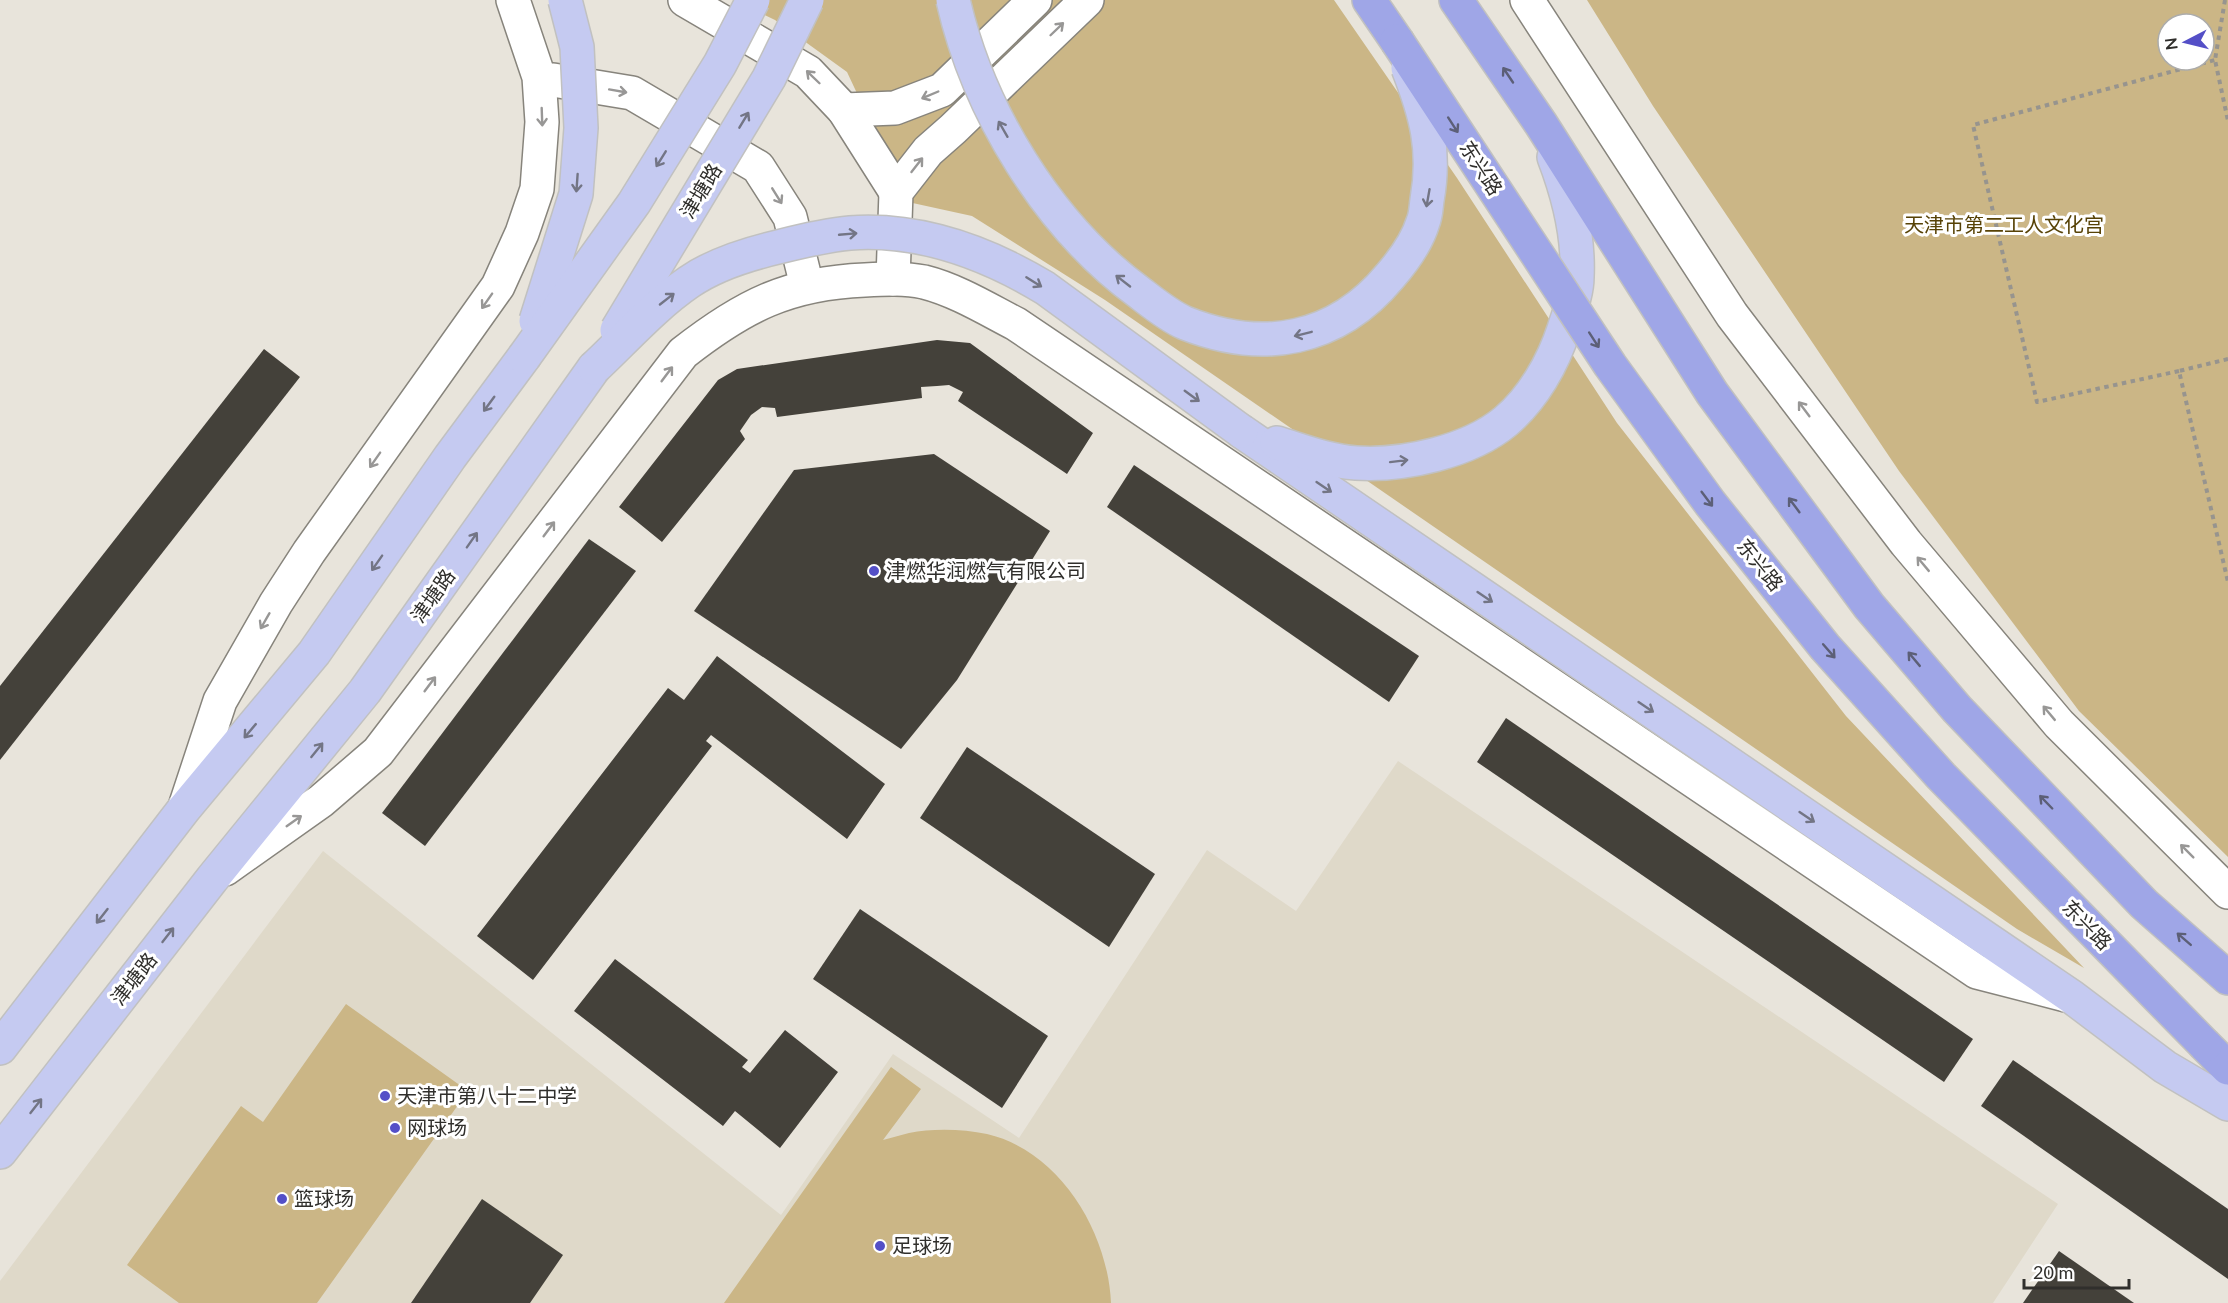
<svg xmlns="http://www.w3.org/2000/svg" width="2228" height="1303" font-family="Lato,'Noto Sans SC',sans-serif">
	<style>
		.built { fill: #dfd9c9 }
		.green { fill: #cbb686; fill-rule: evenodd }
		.building { fill: #44413a }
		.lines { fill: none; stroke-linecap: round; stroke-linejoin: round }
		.street-casing { stroke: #87847c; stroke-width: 36 }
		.primary-casing { stroke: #c1c1c0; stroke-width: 36 }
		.highway-casing { stroke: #c1c1c0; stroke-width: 36 }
		.path { stroke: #97948e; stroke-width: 4; stroke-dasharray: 4.5 4.5; stroke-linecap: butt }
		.street { stroke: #fff; stroke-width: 33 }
		.primary { stroke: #c5caf1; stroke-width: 33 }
		.highway { stroke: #9fa6e7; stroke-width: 33 }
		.primary-bridge-casing { stroke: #c1c1c0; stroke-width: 36; stroke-linecap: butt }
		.highway-bridge-casing { stroke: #c1c1c0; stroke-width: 36; stroke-linecap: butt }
		.primary-bridge { stroke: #c5caf1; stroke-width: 33 }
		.highway-bridge { stroke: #9fa6e7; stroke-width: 33 }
		.oneway { stroke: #989796 }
		.oneway2 { stroke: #5c5f77 }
		.oneway3 { stroke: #737585 }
		.poi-dot { fill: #544fc7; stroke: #fff; stroke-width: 2 }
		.labels { text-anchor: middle; stroke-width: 6; stroke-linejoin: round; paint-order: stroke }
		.street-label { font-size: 20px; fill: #302f2c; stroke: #fff }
		.park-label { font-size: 20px; fill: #574206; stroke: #fff }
		.poi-label { font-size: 20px; fill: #302f2c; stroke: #fff; text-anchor: start }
	</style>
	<rect width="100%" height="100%" fill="#e8e4db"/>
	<polygon class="built" points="1398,761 2058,1204 1993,1303 0,1303 0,1281 323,851 781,1215 893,1054 1019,1138 1207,850 1296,911"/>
	<g class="green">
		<polygon points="734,0 1334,0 1457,178 1617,423 1846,716 2084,968 2017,929 1105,300 972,216 908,202 847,72 775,20"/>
		<path d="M1587,0H2228V857L2079,711L1899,471L1653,106ZM2168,24H2204V60H2168Z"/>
		<polygon points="346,1004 468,1091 317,1303 179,1303 127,1265 241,1106 263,1122"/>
		<path d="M891,1067L921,1089L883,1140C892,1138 900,1135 909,1133C933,1128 963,1129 987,1134C1060,1151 1108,1232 1111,1303H724Z"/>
	</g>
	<g class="building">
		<polygon points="937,340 970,343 1093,433 1067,474 958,401 963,392 949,385 937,386 921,387 922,398 777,417 775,408 762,407 751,415 740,431 745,439 662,542 619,507 718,380 737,369"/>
		<polygon points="264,349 300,377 0,760 0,686"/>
		<polygon points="934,454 1050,531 957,680 901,749 694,611 794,470"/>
		<polygon points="1134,465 1419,656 1389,702 1107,507"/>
		<polygon points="589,539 636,571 425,846 382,813"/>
		<polygon points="717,656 885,784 847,839 711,735 706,741 712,746 533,980 477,936 668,688 684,700"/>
		<polygon points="1506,718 1973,1039 1944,1082 1477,762"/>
		<polygon points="967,747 1155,874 1109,947 920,818"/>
		<polygon points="860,909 1048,1036 1002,1108 813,979"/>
		<polygon points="615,959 748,1060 742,1067 750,1073 785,1030 838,1072 780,1148 735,1111 723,1126 574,1011"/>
		<polygon points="2013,1060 2228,1209 2228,1279 1981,1106"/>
		<polygon points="482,1199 563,1255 530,1303 411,1303"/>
		<polygon points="2059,1251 2134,1303 2023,1303"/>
	</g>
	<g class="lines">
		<defs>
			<g id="street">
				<polyline points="685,0 808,72 844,110 896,192"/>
				<polyline points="1527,0 1732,315 1906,543 2059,724 2228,892"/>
				<polyline points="553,80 632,93 758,167 790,217 807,286"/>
				<polyline points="844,110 895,108 942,90 1035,0"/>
				<polyline points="893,279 896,192 928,151 953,129 1087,0"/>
				<polyline points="185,807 220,701 276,603 309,552 498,286 522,233 537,189 542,122 539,77 513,0"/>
				<path d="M225,869L321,801L378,752L683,353C743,306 788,283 865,280C885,279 905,278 924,282C956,290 987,309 1016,324L1977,972L2066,995"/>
			</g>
			<g id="primary">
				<polyline points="1241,431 2072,997 2165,1067 2228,1104"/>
				<path d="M1277,443C1303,451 1328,461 1356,463C1403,466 1469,452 1506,421C1533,398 1553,363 1564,329C1569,313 1577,294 1577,277C1579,235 1569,196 1554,157"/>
				<polyline points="0,1048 184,809 314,653 450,457 524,357"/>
				<polyline points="0,1152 212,879 365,691 594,368"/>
			</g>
			<g id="highway">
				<polyline points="1369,0 1397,41"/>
				<polyline points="1456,0 1541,124 1712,393 1869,606 1957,709 2144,904 2228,978"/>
				<polyline points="2205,1045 2228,1068"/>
			</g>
		</defs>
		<use href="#street" class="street-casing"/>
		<use href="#primary" class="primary-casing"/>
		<use href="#highway" class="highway-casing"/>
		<g class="path">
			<polyline points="2225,0 2215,60 2228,121"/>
			<polyline points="2228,359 2179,371 2228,582"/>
			<polyline points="2179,371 2037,402 1973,125 2215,60"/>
		</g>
		<use href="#street" class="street"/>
		<use href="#primary" class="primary"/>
		<use href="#highway" class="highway"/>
		<defs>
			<g id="primary-bridge">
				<path d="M953,0C978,110 1048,226 1140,293C1153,303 1169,316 1185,323C1263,354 1336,341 1390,276C1403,261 1417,242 1423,222C1426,215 1426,207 1427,200C1436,150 1426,114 1408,68"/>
				<polyline points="536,321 576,194 581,128 577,47 565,0"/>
				<polyline points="617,330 769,78 807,0"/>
				<polyline points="524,357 634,203 720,64 753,0"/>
				<path d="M594,368C625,339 654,306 689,282C715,264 748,254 778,247C802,241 826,235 850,233C919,228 987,253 1045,288L1241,431"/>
			</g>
			<polyline id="highway-bridge" points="1397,41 1610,365 1710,503 1825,647 1941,776 2205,1045"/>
		</defs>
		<use href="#primary-bridge" class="primary-bridge-casing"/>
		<use href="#highway-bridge" class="highway-bridge-casing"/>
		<use href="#primary-bridge" class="primary-bridge"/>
		<use href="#highway-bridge" class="highway-bridge"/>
	</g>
	<defs><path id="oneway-shaft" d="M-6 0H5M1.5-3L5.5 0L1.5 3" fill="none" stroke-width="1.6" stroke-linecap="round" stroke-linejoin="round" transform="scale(1.5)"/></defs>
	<g class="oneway">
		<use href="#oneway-shaft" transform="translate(1057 29) rotate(-44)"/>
		<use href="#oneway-shaft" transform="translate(813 77) rotate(-136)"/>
		<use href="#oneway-shaft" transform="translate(618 91) rotate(10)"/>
		<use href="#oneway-shaft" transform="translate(930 95) rotate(157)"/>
		<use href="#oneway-shaft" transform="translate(542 117) rotate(88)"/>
		<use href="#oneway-shaft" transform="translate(917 165) rotate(-52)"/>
		<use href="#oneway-shaft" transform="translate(777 196) rotate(58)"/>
		<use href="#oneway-shaft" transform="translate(487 301) rotate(125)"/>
		<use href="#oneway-shaft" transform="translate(667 374) rotate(-53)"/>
		<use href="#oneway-shaft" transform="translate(1804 409) rotate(-127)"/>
		<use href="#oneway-shaft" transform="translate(375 460) rotate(125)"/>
		<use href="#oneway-shaft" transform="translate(549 529) rotate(-53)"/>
		<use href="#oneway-shaft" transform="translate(1923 564) rotate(-130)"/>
		<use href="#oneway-shaft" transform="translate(265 621) rotate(120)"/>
		<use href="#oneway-shaft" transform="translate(430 684) rotate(-53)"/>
		<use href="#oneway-shaft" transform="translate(2049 713) rotate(-130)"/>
		<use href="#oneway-shaft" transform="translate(294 821) rotate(-35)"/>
		<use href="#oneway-shaft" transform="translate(2187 851) rotate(-135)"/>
	</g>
	<g class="oneway2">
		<use href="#oneway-shaft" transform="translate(1508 75) rotate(-124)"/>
		<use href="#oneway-shaft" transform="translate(1453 125) rotate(57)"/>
		<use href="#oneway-shaft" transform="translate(1594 340) rotate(57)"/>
		<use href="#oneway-shaft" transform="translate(1707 499) rotate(53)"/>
		<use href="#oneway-shaft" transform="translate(1794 505) rotate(-127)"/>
		<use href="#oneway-shaft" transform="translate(1829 651) rotate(49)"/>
		<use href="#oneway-shaft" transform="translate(1914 659) rotate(-130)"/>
		<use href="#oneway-shaft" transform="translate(2046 802) rotate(-134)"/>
		<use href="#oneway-shaft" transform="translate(2184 939) rotate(-139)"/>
	</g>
	<g class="oneway3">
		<use href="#oneway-shaft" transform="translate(744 120) rotate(-59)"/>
		<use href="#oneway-shaft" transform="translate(1003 129) rotate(-120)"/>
		<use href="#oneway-shaft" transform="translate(661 159) rotate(122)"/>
		<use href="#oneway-shaft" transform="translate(577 183) rotate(94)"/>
		<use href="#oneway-shaft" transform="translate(1428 198) rotate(100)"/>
		<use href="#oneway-shaft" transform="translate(848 234) rotate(-5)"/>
		<use href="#oneway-shaft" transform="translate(1123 281) rotate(-142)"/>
		<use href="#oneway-shaft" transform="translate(1034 282) rotate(32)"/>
		<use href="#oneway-shaft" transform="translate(667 299) rotate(-38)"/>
		<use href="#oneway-shaft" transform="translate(1303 334) rotate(166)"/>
		<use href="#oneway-shaft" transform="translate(1192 396) rotate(36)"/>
		<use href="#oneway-shaft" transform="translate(489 404) rotate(126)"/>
		<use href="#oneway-shaft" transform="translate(1399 461) rotate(-7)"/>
		<use href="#oneway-shaft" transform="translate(1324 487) rotate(34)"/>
		<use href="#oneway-shaft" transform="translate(472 540) rotate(-55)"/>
		<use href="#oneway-shaft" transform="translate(377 563) rotate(125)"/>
		<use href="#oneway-shaft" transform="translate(1485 597) rotate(34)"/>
		<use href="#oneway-shaft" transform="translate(1646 707) rotate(34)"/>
		<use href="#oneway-shaft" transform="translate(250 731) rotate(130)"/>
		<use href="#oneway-shaft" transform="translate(317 750) rotate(-51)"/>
		<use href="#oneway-shaft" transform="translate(1807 817) rotate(34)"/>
		<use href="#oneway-shaft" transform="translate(102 916) rotate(128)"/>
		<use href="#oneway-shaft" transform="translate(168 935) rotate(-52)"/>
		<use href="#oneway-shaft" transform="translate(36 1106) rotate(-52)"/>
	</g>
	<g class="poi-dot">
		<circle cx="874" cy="571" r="6"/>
		<circle cx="385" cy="1096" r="6"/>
		<circle cx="395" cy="1128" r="6"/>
		<circle cx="282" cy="1199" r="6"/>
		<circle cx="880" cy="1246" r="6"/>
	</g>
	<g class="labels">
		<g class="street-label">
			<text transform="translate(1481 168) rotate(57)" y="7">东兴路</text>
			<text transform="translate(701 191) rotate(-59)" y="7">津塘路</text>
			<text transform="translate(1760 565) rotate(51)" y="7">东兴路</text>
			<text transform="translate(433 596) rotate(-55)" y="7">津塘路</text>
			<text transform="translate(2087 925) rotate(46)" y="7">东兴路</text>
			<text transform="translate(134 979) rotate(-52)" y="7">津塘路</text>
		</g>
		<g class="park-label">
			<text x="2004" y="232">天津市第二工人文化宫</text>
		</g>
		<g class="poi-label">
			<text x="886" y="578">津燃华润燃气有限公司</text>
			<text x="397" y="1103">天津市第八十二中学</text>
			<text x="407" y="1135">网球场</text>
			<text x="294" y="1206">篮球场</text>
			<text x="892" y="1253">足球场</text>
		</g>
	</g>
	<g transform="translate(2186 42) rotate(263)"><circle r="28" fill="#ffffff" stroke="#acacab" stroke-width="1.5"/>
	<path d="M0-4.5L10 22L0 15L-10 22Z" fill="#544fc7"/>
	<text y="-9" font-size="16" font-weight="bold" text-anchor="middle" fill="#302f2c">N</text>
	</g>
	<path d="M2024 1279v9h105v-9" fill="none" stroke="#302f2c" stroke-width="3"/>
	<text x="2033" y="1279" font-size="18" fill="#302f2c" stroke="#ffffff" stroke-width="4.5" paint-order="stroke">20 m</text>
</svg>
